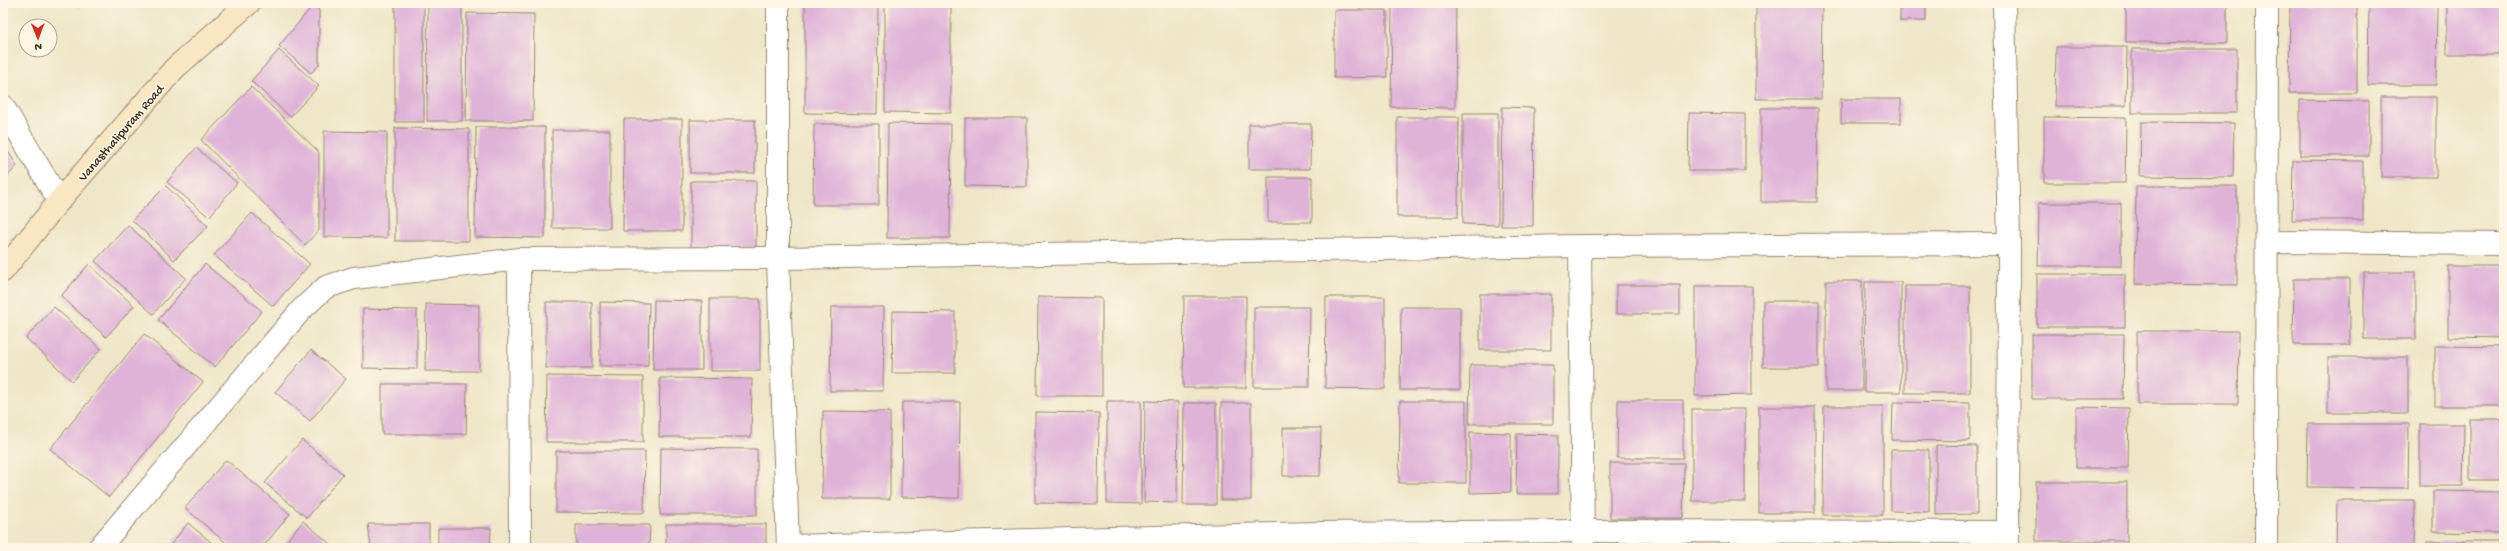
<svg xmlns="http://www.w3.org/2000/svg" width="2507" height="551" font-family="'Gochi Hand',sans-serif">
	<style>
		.building { fill: #dfb3d8 }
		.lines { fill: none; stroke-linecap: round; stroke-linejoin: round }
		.street-casing { stroke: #958873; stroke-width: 24 }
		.secondary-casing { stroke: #958873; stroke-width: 24 }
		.street { stroke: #fff; stroke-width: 22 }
		.secondary { stroke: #fbe6c4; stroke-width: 22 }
		.labels { text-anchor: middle; stroke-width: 3.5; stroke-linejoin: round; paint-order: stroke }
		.street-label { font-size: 13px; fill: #3b2a1e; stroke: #fcf5e5 }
	</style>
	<rect width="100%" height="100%" fill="#fcf5e5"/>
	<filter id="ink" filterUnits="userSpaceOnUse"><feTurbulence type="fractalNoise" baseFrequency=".025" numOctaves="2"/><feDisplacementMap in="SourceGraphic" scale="8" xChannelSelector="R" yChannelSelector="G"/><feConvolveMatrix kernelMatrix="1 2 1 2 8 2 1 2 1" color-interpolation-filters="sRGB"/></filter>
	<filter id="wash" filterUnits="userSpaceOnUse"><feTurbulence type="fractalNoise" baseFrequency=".012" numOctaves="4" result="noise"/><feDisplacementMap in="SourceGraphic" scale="16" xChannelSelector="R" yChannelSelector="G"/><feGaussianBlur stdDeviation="0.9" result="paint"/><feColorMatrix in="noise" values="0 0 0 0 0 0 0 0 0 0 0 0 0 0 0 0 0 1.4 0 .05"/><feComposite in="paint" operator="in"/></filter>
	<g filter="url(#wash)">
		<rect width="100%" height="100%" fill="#efe6c8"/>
		<g id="blocks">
			<g class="building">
				<polygon points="72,3 81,3 79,7"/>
				<polygon points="428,3 462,3 462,121 427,121"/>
				<polygon points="805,3 878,3 877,114 805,113"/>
				<polygon points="885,3 951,3 951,113 885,112"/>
				<polygon points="1392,3 1456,3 1455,108 1391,107"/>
				<polygon points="1756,3 1822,3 1821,99 1756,99"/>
				<rect x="1900" y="3" width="26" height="18"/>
				<polygon points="2126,3 2227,3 2227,43 2126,42"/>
				<polygon points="2290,3 2357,3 2357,93 2289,93"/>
				<polygon points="2369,3 2437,3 2436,85 2368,85"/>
				<rect x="2447" y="3" width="57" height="51"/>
				<rect x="395" y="4" width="29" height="118"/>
				<polygon points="313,5 319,10 319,65 311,73 279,46"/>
				<polygon points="1334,10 1387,10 1387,77 1334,78"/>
				<polygon points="467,13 534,14 533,121 466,121"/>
				<polygon points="2056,47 2127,47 2126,106 2055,106"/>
				<rect x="2132" y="49" width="105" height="64"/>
				<polygon points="279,50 319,86 290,117 251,81"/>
				<polygon points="251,87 319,152 319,230 305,245 201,140"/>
				<rect x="2381" y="97" width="55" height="80"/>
				<rect x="1841" y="99" width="60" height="24"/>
				<polygon points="2300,100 2369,101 2369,156 2300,156"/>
				<polygon points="1502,107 1534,108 1533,226 1501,226"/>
				<polygon points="1761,108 1818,108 1817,202 1761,202"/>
				<polygon points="1463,113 1498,113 1498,225 1463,224"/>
				<polygon points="1689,113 1745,114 1745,171 1688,171"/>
				<polygon points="1397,117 1459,117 1458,217 1397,217"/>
				<polygon points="2044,117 2126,118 2125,183 2044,183"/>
				<polygon points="965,118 1027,118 1027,187 965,186"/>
				<polygon points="624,119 682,119 682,231 623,231"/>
				<rect x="690" y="120" width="65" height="53"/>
				<polygon points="2141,122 2234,123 2233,177 2140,176"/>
				<polygon points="888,123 951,124 950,238 887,238"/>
				<polygon points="814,124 879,124 879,205 813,205"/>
				<polygon points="1249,124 1311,124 1310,169 1249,169"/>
				<polygon points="476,127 545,127 545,238 475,237"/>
				<polygon points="395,128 469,129 469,241 395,241"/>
				<rect x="552" y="130" width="58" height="98"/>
				<polygon points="324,131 387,132 387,238 324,237"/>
				<polygon points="3,143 17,166 3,181"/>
				<polygon points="196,148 237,183 209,217 167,182"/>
				<polygon points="2293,160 2363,161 2363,220 2292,220"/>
				<rect x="1268" y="177" width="44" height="45"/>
				<polygon points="691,181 756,181 756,248 691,247"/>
				<polygon points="166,186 208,226 174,260 132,220"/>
				<polygon points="2136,186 2237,186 2237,285 2135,284"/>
				<polygon points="2039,203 2121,203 2121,266 2038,266"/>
				<polygon points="252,213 310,264 273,306 214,255"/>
				<polygon points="128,225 186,278 153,314 95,261"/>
				<polygon points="89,264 134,306 106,337 61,296"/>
				<polygon points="205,264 262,311 215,367 158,320"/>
				<polygon points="2448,266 2504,266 2504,338 2448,337"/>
				<rect x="2364" y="272" width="52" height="67"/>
				<rect x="2037" y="274" width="88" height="53"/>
				<polygon points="2294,279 2350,279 2350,345 2293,345"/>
				<rect x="1826" y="281" width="36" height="110"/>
				<polygon points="1865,282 1901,282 1901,392 1864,392"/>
				<rect x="1616" y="285" width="64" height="29"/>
				<polygon points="1695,286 1752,286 1752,395 1695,396"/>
				<rect x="1905" y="286" width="65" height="107"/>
				<rect x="1480" y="294" width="71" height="56"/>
				<polygon points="1184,296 1246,296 1246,388 1183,388"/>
				<polygon points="1038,297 1102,298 1102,396 1037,396"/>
				<polygon points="1326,297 1385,297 1385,389 1325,388"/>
				<rect x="710" y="299" width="50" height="72"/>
				<polygon points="654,300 702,301 702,370 653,370"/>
				<rect x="1763" y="301" width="56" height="66"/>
				<rect x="546" y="302" width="46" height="66"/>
				<polygon points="600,302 649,303 648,366 600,366"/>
				<polygon points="426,304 479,305 479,371 425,371"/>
				<polygon points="54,307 101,349 72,381 26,338"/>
				<polygon points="831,307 884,307 883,391 830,391"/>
				<polygon points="1254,307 1310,307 1309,387 1254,387"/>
				<polygon points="1401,307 1460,307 1460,390 1400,390"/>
				<polygon points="363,309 417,310 417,369 363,368"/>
				<polygon points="893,311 955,312 955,373 892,373"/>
				<polygon points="2137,331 2239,331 2238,404 2137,404"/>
				<polygon points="144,334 203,382 109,497 50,449"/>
				<polygon points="2032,334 2124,334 2123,399 2032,399"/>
				<polygon points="2435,346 2504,347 2504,406 2435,406"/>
				<polygon points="311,350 346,379 310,421 275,392"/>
				<rect x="2328" y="357" width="80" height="56"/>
				<polygon points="1470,365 1553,365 1553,424 1469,424"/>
				<polygon points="547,376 643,377 643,442 546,442"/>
				<polygon points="660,378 752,379 751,437 659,437"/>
				<polygon points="382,384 467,384 466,434 382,434"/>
				<polygon points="1618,400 1683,400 1683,458 1617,458"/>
				<polygon points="1107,401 1141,401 1141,504 1107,503"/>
				<polygon points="1145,401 1178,402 1177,503 1144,502"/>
				<polygon points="1400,401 1466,401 1466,483 1399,483"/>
				<polygon points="902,402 960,402 959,498 901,497"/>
				<polygon points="1893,402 1970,403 1970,441 1892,440"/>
				<polygon points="1184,403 1216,403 1216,505 1183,505"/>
				<rect x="1221" y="403" width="30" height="97"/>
				<polygon points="1824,406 1883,406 1883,515 1823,515"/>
				<rect x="1759" y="407" width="56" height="106"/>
				<polygon points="2076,407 2129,408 2128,468 2076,468"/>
				<rect x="1692" y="409" width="53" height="92"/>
				<polygon points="823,411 890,412 890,499 822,499"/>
				<polygon points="1035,412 1099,413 1098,504 1035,503"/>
				<rect x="2470" y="419" width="34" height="61"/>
				<polygon points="2308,424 2409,424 2408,488 2307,487"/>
				<polygon points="2420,424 2464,424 2463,486 2420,486"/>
				<polygon points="1283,428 1321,428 1320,476 1283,476"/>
				<polygon points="1470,432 1511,433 1511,492 1470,493"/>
				<polygon points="1517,434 1558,435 1558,494 1516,494"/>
				<polygon points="302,440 343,474 307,518 265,483"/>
				<polygon points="1936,445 1977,446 1977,514 1936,515"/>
				<polygon points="661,448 757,449 757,515 660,515"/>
				<polygon points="1891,450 1929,450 1929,512 1891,511"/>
				<polygon points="556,451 645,451 644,513 556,512"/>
				<polygon points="226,460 290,514 262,548 232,548 185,508"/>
				<polygon points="1610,463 1684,463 1683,518 1610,518"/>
				<rect x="2036" y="482" width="91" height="59"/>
				<polygon points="2433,491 2504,492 2504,533 2433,532"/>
				<polygon points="2337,500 2415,500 2414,548 2336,548"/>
				<polygon points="303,521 335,548 281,548"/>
				<polygon points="188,523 218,548 168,548"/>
				<polygon points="368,524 429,524 429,548 371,548"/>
				<rect x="666" y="524" width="100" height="24"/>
				<polygon points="576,525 650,525 649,548 576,548"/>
				<polygon points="438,528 491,528 490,548 438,548"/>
				<rect x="2427" y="542" width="77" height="6"/>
			</g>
		</g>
	</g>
	<g filter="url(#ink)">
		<use href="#blocks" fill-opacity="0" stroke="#958873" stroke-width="1"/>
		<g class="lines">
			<defs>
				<g id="street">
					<polyline points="778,3 778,258 788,548"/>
					<polyline points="2004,3 2009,244 2008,548"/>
					<polyline points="3,106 59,201"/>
					<polyline points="2267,242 2504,244"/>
					<polyline points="1580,246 1583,548"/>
					<polyline points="519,259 520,548"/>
					<polyline points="788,546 1318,533 1583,531 2008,532"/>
					<polyline points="99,548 302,309 326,287 354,278 519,259 778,258 1580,246 2009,244"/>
					<polyline points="2266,548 2267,3"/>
				</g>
				<polyline id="secondary" points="3,271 59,201 175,68 249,3"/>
			</defs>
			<use href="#street" class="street-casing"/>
			<use href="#secondary" class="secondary-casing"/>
			<use href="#street" class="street"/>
			<use href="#secondary" class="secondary"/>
		</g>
	</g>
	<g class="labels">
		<g class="street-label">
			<text transform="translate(120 132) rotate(-49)" y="5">Vanasthalipuram Road</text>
		</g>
	</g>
	<rect width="2507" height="551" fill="none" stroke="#fcf5e5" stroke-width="16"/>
	<g transform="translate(38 38) rotate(179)"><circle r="19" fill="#fcf5e5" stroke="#afa495"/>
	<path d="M0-3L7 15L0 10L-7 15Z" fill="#c8321e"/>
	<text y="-6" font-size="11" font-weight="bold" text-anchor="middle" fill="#3b2a1e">N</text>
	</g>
</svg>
